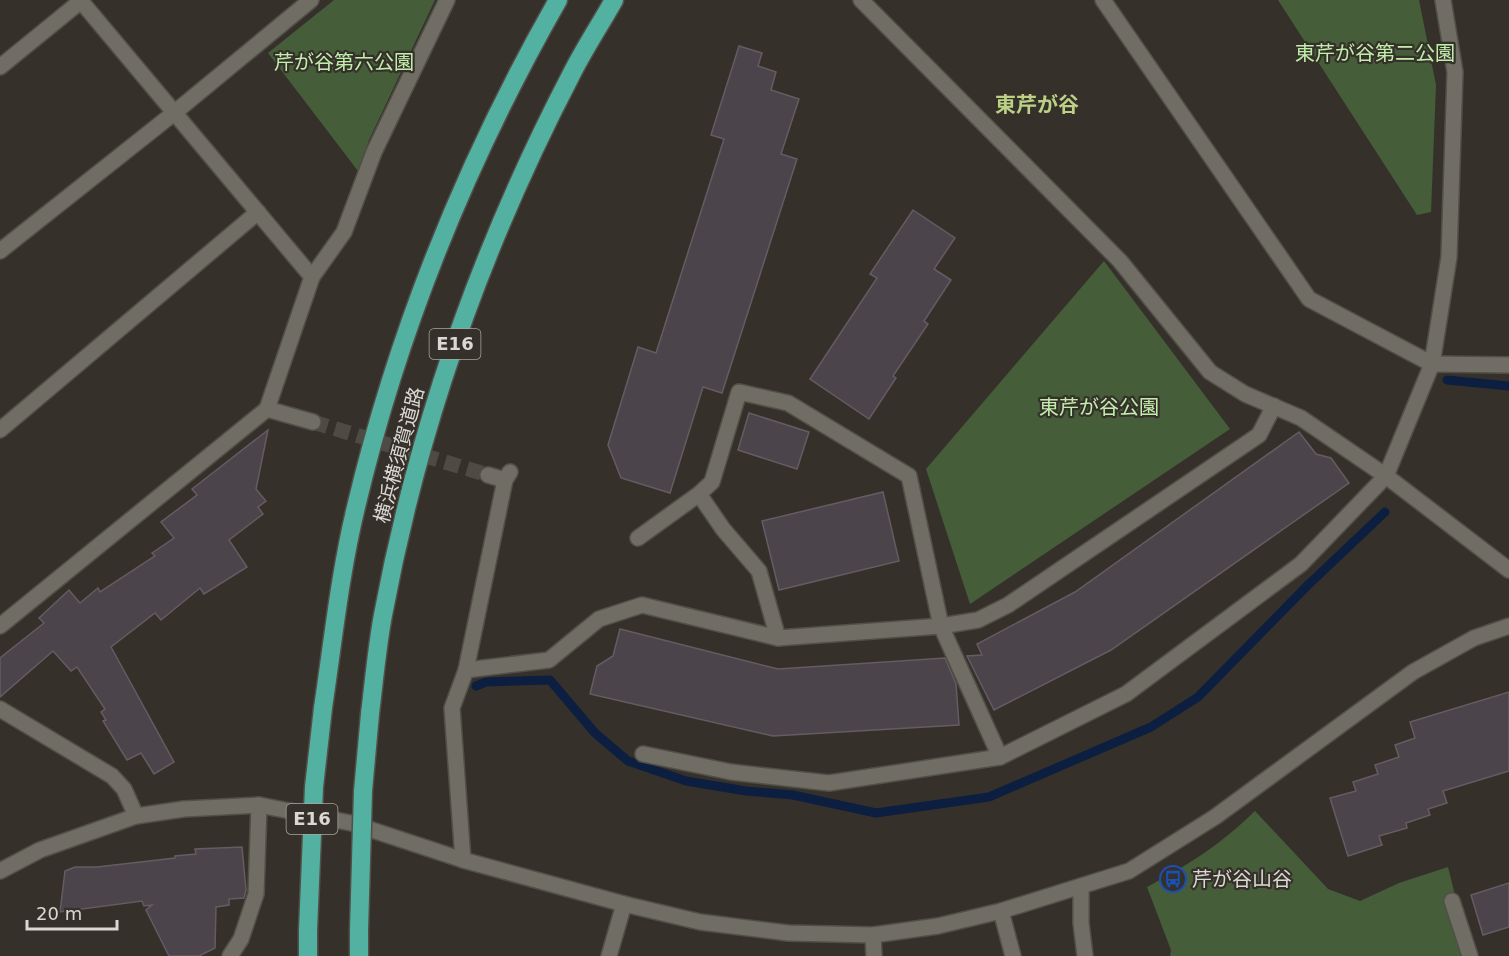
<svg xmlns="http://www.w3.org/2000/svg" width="1509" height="956" font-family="'DejaVu Sans','Noto Sans JP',sans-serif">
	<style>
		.green { fill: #465d3a }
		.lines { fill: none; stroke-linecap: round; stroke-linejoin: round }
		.stream { stroke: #0d1f41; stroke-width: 9 }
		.building { fill: #4b444a; stroke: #645c62; stroke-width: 1.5 }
		.street-tunnel { stroke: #4e4a44; stroke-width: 15; stroke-dasharray: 15 8; stroke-linecap: butt }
		.lane-casing { stroke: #524e48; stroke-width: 18 }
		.street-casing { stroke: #524e48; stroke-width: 18 }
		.secondary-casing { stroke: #524e48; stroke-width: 18 }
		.highway-casing { stroke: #524e48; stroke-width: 21 }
		.lane { stroke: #706d64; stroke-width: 15 }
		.street { stroke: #706d64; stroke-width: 15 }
		.secondary { stroke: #706d64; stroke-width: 15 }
		.highway { stroke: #52b1a1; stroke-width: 18 }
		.highway-bridge-casing { stroke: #524e48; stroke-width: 21; stroke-linecap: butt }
		.highway-bridge { stroke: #52b1a1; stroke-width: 18 }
		.labels { text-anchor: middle; stroke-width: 4.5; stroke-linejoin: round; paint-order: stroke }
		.shield { fill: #35312a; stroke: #a9a6a1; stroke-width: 1.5 }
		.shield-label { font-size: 18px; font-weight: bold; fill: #dbd8d4 }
		.park-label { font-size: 20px; fill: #c2eeac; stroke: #35312a }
		.street-label { font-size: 20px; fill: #dbd8d4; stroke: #35312a }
		.poi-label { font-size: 20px; fill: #dbd8d4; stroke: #35312a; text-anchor: start }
		.neighbourhood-label { font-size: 21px; font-weight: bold; fill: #bcd186; stroke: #35312a }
	</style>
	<rect width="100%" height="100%" fill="#35312a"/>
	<g class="green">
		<polygon points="334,0 435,0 369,140 358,171 268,53"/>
		<polygon points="1278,0 1419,0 1436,85 1431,212 1417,215"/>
		<polygon points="1104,261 1230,429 970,604 926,469"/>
		<path d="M1255,811L1328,889L1360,901L1399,883L1448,867L1470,956H1170L1171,950L1147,887C1190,864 1220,845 1255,811Z"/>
	</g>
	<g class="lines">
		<g class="stream">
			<polyline points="1447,380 1509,386"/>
			<polyline points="476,686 486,682 550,680 595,733 628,761 686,781 746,791 793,795 876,813 989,797 1151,727 1198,697 1308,585 1385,512"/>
		</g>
	</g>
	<g class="building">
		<polygon points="739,46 762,53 758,66 776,72 771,90 799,99 781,154 797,159 722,393 703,387 670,493 621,478 608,445 638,347 656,353 724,139 711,135"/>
		<polygon points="913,210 955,238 934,269 951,280 924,321 928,324 893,376 896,378 869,419 810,379 877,278 870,274"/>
		<polygon points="749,413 809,432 797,469 738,450"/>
		<polygon points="268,430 256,489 266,501 258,507 263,514 229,540 247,567 204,594 200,588 161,620 155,613 111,647 174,762 154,774 141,753 127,760 103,721 106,720 101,712 105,709 77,667 71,671 53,651 0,697 0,658 44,623 39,618 69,590 80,603 98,588 100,592 155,556 152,553 174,538 161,522 197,495 192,489"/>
		<polygon points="1299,432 1316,454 1331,458 1349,483 1111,650 994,710 967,656 982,655 977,644 1075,592"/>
		<polygon points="883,492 899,561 779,590 762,521"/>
		<polygon points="620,629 778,669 945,658 956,684 959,725 773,736 590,694 597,666 613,656"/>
		<polygon points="1509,692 1509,771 1443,791 1447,803 1428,809 1430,815 1406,823 1407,828 1379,836 1382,845 1348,856 1330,798 1356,791 1353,782 1378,774 1375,765 1399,757 1395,745 1415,738 1410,722"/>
		<polygon points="242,847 246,890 244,898 229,899 229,905 216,907 215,948 199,956 169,956 146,910 152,905 144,906 142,901 60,912 65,871 75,867 97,867 175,858 175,856 196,854 195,849"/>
		<polygon points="1509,883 1509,927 1483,935 1471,895"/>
	</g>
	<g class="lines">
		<polyline class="street-tunnel" points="313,422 488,475"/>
		<defs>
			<g id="lane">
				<polyline points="1103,0 1309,299 1432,364"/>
				<polyline points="699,494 723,529 759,571 778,638"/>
				<polyline points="638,538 699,494 712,482 739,392 788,403 909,476 941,626 1000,757"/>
				<polyline points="643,754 731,772 829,783 1000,757 1126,694 1301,564 1386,476"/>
				<polyline points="1452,901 1470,956"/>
			</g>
			<g id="street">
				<polyline points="861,0 1120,261 1210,372 1245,394 1301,418 1386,476 1509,570"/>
				<polyline points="0,67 81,1"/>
				<polyline points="0,251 174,113 311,0"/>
				<polyline points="312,277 344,232 374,152 447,0"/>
				<polyline points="1432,364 1509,365"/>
				<polyline points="267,409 313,422"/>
				<polyline points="0,430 258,212"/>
				<polyline points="488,475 505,480"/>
				<polyline points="1386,476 1432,364 1449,257 1455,72 1443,0"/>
				<polyline points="0,626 267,409 312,277 80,0"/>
				<polyline points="466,670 505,480 510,472"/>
				<polyline points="0,709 112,776 124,789 136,816"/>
				<polyline points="463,860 452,708 466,670 549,660 599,619 642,605 778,638 941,626 978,620 1008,605 1259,435 1274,406"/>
				<polyline points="1081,887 1081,923 1085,956"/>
				<polyline points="1001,911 1013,956"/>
				<polyline points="873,935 874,956"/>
				<polyline points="230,956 241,939 256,894 259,805"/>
				<polyline points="609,956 624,904"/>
			</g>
			<polyline id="secondary" points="0,871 40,850 136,816 184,809 259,805 351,823 463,860 624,904 700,922 788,933 873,935 938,926 1001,911 1129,871 1215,817 1413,672 1474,638 1509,626"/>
			<g id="highway">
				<path d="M323,708C333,641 340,573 356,507C398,330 468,158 558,0"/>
				<path d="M370,714C374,681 377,647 383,615C418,427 483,244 571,75C584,49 600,25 614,0"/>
				<polyline points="308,930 308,956"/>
				<polyline points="359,930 359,956"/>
			</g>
		</defs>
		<use href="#lane" class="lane-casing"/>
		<use href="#street" class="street-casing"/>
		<use href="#secondary" class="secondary-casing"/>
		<use href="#highway" class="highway-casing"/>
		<use href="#lane" class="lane"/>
		<use href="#street" class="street"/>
		<use href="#secondary" class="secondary"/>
		<use href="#highway" class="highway"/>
		<defs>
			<g id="highway-bridge">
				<polyline points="308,930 314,787 323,708"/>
				<polyline points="359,930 363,791 370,714"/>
			</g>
		</defs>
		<use href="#highway-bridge" class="highway-bridge-casing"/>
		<use href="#highway-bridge" class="highway-bridge"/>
	</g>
	<defs>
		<symbol id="bus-ring" viewBox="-11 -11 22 22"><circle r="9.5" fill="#35312a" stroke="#1a4fb4" stroke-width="1.5"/><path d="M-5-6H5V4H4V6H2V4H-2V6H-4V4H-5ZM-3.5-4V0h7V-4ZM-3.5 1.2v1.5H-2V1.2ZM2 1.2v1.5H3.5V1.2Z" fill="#1a4fb4"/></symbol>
	</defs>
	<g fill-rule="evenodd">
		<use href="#bus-ring" x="1158" y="864" width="30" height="30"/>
	</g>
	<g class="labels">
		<g class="shield">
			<rect x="429.5" y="329" width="51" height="30" rx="4.5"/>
			<rect x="286.5" y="804" width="51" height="30" rx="4.5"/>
		</g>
		<g class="shield-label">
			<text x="455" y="350">E16</text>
			<text x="312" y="825">E16</text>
		</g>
		<g class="park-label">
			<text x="1375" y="60">東芹が谷第二公園</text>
			<text x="344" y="69">芹が谷第六公園</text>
			<text x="1099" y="414">東芹が谷公園</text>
		</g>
		<g class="street-label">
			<text transform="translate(399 455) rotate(-75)" y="7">横浜横須賀道路</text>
		</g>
		<g class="poi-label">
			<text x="1192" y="886">芹が谷山谷</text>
		</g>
		<g class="neighbourhood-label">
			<text x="1037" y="112">東芹が谷</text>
		</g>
	</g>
	<path d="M27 920v9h90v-9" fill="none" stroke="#dbd8d4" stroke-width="3"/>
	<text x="36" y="920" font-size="18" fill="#dbd8d4" stroke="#35312a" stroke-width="4.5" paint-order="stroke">20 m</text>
</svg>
